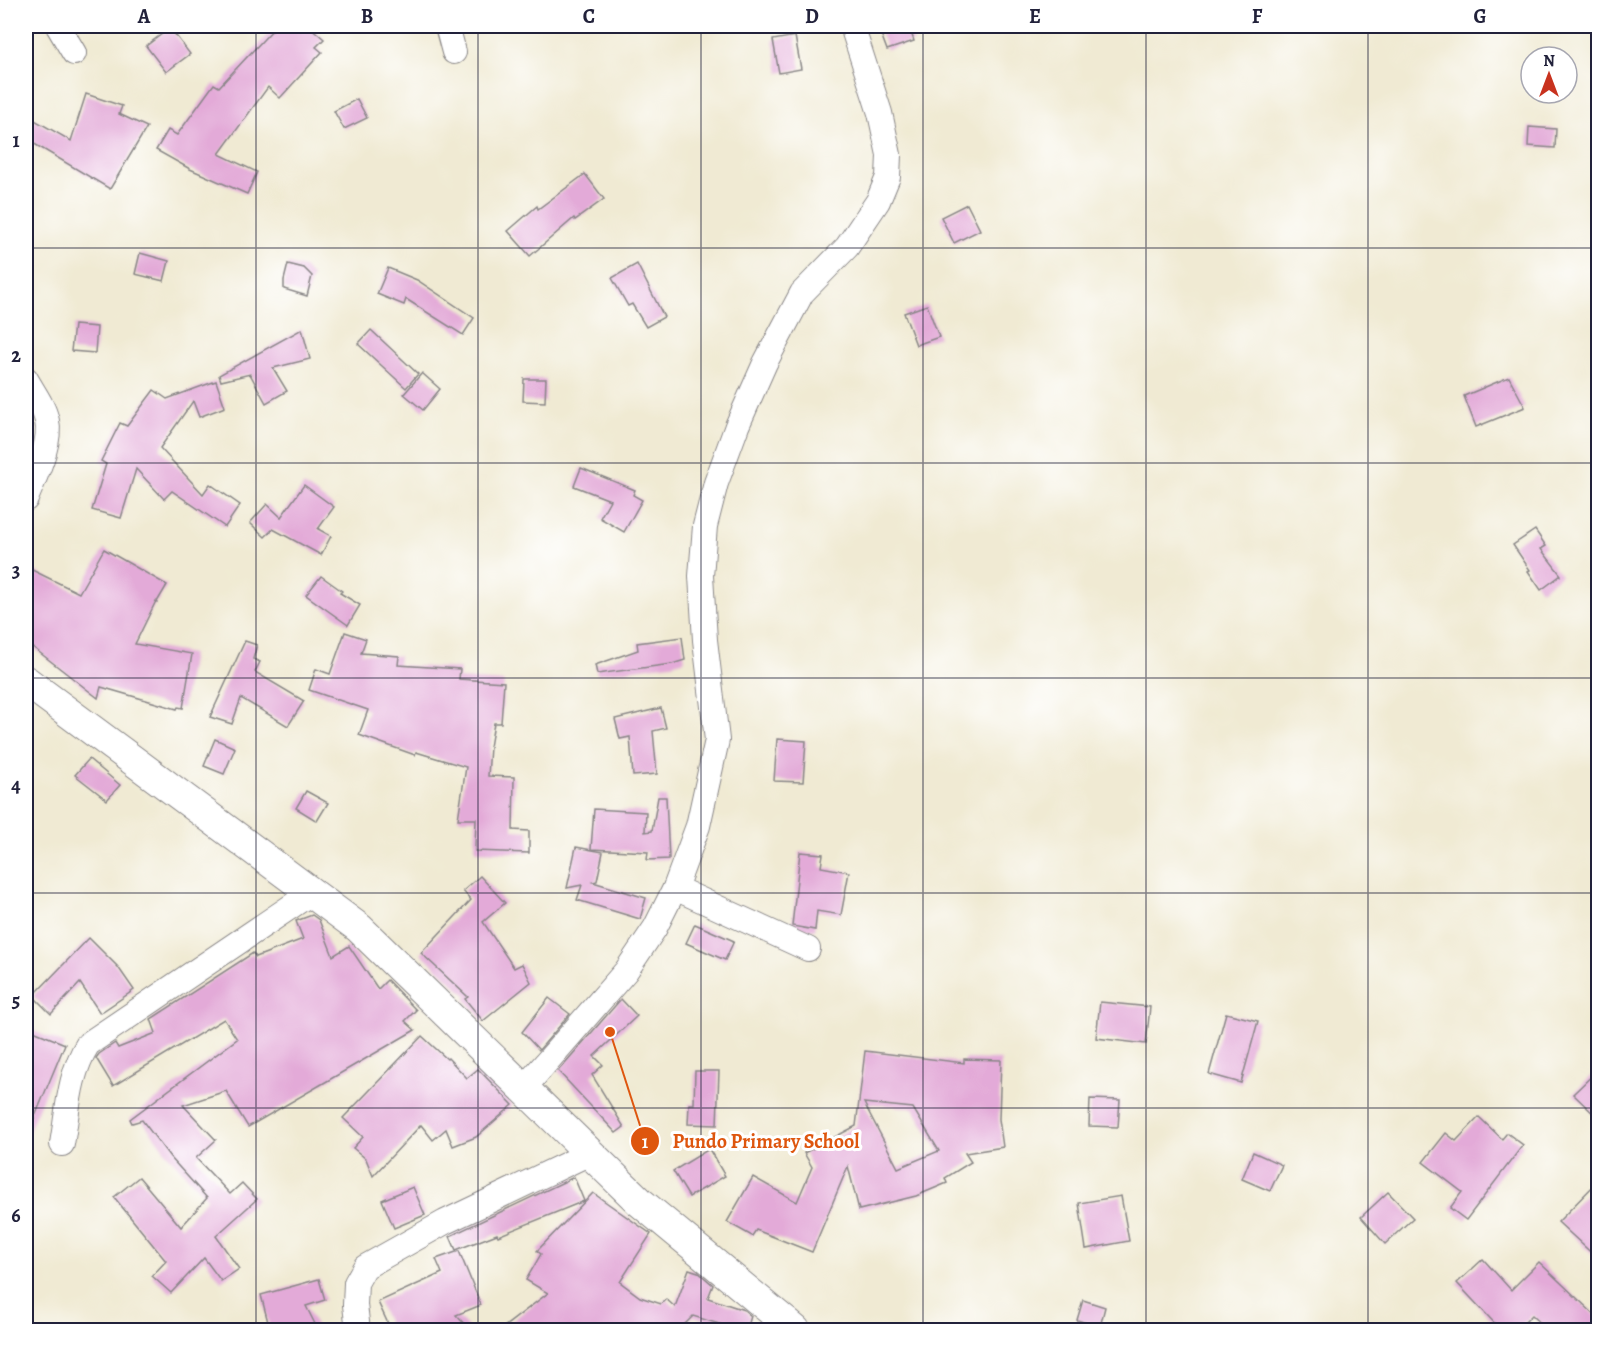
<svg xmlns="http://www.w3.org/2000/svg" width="1624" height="1356" font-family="Alegreya,serif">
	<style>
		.building { fill: #e3aad8; fill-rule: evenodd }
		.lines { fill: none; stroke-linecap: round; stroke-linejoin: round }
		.minor-casing { stroke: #898687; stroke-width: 26 }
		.tertiary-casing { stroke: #898687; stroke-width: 32 }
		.minor { stroke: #fff; stroke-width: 24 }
		.tertiary { stroke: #fff; stroke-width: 30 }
		.grid { fill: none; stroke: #22223b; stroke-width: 1.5; stroke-opacity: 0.55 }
		.leader { fill: none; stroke: #de560e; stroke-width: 2 }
		.callout-dot { fill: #de560e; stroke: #fff; stroke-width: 2 }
		.mark-label { font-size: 18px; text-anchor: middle; font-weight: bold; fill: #fff }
		.callout-label { font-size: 20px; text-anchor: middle; font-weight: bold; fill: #de560e; stroke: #fff; stroke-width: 6; stroke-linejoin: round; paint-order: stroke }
		.neatline { fill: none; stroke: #22223b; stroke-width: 2 }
		.grid-label { font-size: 20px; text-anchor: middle; font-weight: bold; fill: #22223b }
	</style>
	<rect width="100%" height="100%" fill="#fff"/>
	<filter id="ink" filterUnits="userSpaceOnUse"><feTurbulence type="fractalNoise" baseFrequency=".0167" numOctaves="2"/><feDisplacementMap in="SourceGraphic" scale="12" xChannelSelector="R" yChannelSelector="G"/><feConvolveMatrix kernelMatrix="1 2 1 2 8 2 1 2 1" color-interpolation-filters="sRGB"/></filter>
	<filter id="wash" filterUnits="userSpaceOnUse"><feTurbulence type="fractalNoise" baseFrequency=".008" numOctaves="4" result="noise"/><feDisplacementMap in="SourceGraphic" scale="24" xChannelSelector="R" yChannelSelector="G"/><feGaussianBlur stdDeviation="1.35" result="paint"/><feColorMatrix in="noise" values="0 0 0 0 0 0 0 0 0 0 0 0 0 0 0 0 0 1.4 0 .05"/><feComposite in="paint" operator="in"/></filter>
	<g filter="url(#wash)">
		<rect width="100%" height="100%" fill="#f0ead3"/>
		<g id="blocks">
			<g class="building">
				<polygon points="276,26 309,26 324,39 316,47 322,52 280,98 268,87 219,154 257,172 247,194 190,169 156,150 168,130 177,135 214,84 219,87"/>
				<polygon points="878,26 909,26 914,41 887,50"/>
				<polygon points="170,28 190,54 166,72 146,46"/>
				<polygon points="795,36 801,69 779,73 773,40"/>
				<polygon points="86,94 122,106 119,114 147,127 110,189 26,139 26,115 71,141"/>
				<polygon points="357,99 367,118 344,129 334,111"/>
				<polygon points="1529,127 1556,129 1555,148 1528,146"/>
				<polygon points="585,174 604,199 575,220 574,218 530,256 508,231 537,206 538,209"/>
				<polygon points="967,204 980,230 954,243 941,217"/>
				<polygon points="140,253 169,261 164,281 135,274"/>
				<polygon points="288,264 304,268 312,276 307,296 284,289 284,280"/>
				<polygon points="637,264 664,317 646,327 632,304 628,306 612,278"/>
				<polygon points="388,268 417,280 474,318 463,335 406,299 404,305 377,294"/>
				<polygon points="927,305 939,337 916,345 904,313"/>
				<polygon points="74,325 97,327 95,353 71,351"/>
				<polygon points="302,329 310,359 273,368 287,391 266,403 250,374 221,381 219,375"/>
				<polygon points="371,330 418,374 406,388 358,344"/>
				<polygon points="422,373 440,389 423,410 404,394"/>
				<polygon points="1509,377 1525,407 1476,427 1464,396"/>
				<polygon points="524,379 546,379 545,402 523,401"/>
				<polygon points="216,381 225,407 199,417 193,401 160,448 203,494 210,484 240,505 225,527 172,491 164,499 136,469 121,518 92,510 106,464 101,461 120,423 127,426 154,390 167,399"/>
				<polygon points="581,468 635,490 633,495 642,500 624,532 600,518 610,500 574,486"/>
				<polygon points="304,485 334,507 318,529 331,536 321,555 273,529 265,537 250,523 267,504 281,517"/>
				<polygon points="1535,530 1546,546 1541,549 1561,575 1541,590 1528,571 1530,570 1513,545"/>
				<polygon points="104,549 167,585 157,602 156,601 135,644 192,654 183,708 178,707 177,709 101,687 98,698 26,642 26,567 79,593"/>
				<polygon points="321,576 342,591 340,593 360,605 348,625 306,595"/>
				<polygon points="345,632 366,639 361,653 399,656 398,665 460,669 459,679 504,682 501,723 494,723 490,747 488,776 514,777 513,830 529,831 529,853 475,851 476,819 458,819 466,767 416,752 415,755 359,735 368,710 309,690 316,669 330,674"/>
				<polygon points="682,637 685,660 672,664 597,674 595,665 638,650 637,643"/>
				<polygon points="245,641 257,645 253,659 260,662 255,672 304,701 288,726 241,698 232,724 210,717"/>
				<polygon points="661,708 666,728 653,731 657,774 633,776 630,737 620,739 615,719"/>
				<polygon points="215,739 235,748 224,774 204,766"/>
				<polygon points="777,739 806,741 803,782 774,781"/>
				<polygon points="89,759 120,785 107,800 75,775"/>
				<polygon points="306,791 328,803 317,821 296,808"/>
				<polygon points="658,797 666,797 669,859 647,860 648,852 591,849 594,809 646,812 645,832 652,831"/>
				<polygon points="576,847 603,852 597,881 593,882 646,898 640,919 577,900 582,885 567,888"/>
				<polygon points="800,852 823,854 821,867 849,872 841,915 817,911 815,930 792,926"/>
				<polygon points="480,876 505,903 483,922 514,968 522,964 531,982 483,1021 465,999 468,997 421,953 471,900 463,891"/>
				<polygon points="312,915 319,920 333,956 349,946 378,989 387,980 416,1010 405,1021 415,1030 248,1127 226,1091 183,1105 216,1140 196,1158 230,1194 242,1183 257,1199 216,1236 239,1269 221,1281 204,1258 171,1293 152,1276 166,1261 114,1197 139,1177 181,1227 207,1198 170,1157 142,1120 132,1123 130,1119 237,1039 224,1019 113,1086 96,1058 99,1054 115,1043 118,1048 156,1033 151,1019 253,953 256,957 303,939 296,921"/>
				<polygon points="695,924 734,941 725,960 686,943"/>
				<polygon points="89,938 118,967 134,990 100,1013 80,983 51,1014 33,996"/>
				<polygon points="549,998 570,1014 539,1050 522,1032"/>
				<polygon points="621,999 637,1016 594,1056 603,1065 592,1075 624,1127 616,1133 558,1071"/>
				<polygon points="1100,1002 1150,1007 1146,1044 1096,1038"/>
				<polygon points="1226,1013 1258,1021 1241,1083 1209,1074"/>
				<polygon points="26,1028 65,1044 26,1138"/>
				<polygon points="422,1036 447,1059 448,1058 467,1078 478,1069 513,1105 476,1137 453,1146 446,1129 433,1140 421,1125 373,1176 366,1159 353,1148 363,1137 343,1118"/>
				<path d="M865,1051L964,1063V1059L1001,1060L999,1119L1003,1147L965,1153L971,1162L945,1178L947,1183L916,1196L859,1210L848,1166L812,1252L756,1230L752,1236L727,1222L753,1177L797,1202L812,1167L804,1153L856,1126ZM864,1103L913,1108L939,1151L898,1168Z"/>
				<polygon points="1599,1069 1599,1119 1573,1094"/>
				<polygon points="695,1071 719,1071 717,1125 688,1124 689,1104 694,1104"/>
				<polygon points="1090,1099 1120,1100 1118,1127 1089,1126"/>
				<polygon points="1479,1117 1502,1139 1507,1133 1523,1145 1466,1220 1450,1208 1462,1192 1423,1162 1446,1133 1456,1141"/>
				<polygon points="709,1149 725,1176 689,1197 673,1171"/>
				<polygon points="1253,1152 1282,1165 1270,1191 1242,1179"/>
				<polygon points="574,1177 584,1201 498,1236 497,1234 456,1250 450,1236"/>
				<polygon points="1599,1180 1599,1260 1558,1222"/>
				<polygon points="413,1187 425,1215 394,1228 382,1200"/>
				<polygon points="1388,1192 1413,1218 1385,1244 1361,1217"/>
				<polygon points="593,1193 651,1234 620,1282 640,1297 661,1304 666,1299 675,1307 689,1269 698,1272 713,1285 708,1298 744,1310 751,1316 747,1330 739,1330 693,1316 679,1330 500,1330 548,1293 526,1280 541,1254 537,1251"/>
				<polygon points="1121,1196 1129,1241 1086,1249 1079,1203"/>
				<polygon points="459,1251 481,1305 456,1315 470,1330 391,1330 378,1302 442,1273 436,1259"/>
				<polygon points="1483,1259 1511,1290 1539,1262 1599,1319 1599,1330 1548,1330 1532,1315 1517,1330 1501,1330 1457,1283"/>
				<polygon points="319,1279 325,1300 306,1306 318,1330 270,1330 261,1295"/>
				<polygon points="1083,1300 1105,1307 1100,1327 1077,1320"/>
			</g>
		</g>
	</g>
	<g filter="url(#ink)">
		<use href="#blocks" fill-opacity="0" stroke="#898687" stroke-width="1.5"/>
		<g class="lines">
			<defs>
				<g id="minor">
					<polyline points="58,26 74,53"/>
					<polyline points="447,26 454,52"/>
					<path d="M26,379C33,392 44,406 47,421C52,444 34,478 26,499"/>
					<polyline points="675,888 808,949"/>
					<polyline points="524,1088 626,971 655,928 675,888 698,826 717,740 705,640 701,576 705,526 716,483 737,426 765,363 802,293 847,247 878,201 888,177 889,155 880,113 852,26"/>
					<path d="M62,1144C68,1110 69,1074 88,1044L311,893"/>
					<polyline points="358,1330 355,1305 356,1283 365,1267 445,1222 590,1153"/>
				</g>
				<polyline id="tertiary" points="26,681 359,928 640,1202 795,1330"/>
			</defs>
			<use href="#minor" class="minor-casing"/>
			<use href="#tertiary" class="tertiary-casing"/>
			<use href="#minor" class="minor"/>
			<use href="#tertiary" class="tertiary"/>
		</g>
	</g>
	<path class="grid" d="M256,26V1330M478,26V1330M701,26V1330M923,26V1330M1146,26V1330M1368,26V1330M26,248H1598M26,463H1598M26,678H1598M26,893H1598M26,1108H1598"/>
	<path class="leader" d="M610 1032L645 1141"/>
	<g class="callout-dot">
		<circle cx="610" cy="1032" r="6"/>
		<circle cx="645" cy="1141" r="15"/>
	</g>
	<g class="mark-label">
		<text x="645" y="1148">1</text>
	</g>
	<g class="callout-label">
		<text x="766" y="1148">Pundo Primary School</text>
	</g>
	<rect width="1624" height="1356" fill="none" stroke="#fff" stroke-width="66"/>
	<g transform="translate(1549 75)"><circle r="28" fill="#ffffff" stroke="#a7a7b1" stroke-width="1.5"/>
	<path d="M0-4.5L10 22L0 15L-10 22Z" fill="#c8321e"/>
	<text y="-9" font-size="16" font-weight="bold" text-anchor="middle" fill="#22223b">N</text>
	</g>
	<rect x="33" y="33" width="1558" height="1290" class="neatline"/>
	<g class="grid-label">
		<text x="144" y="23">A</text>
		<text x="367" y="23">B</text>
		<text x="589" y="23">C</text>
		<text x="812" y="23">D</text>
		<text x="1035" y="23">E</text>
		<text x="1257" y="23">F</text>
		<text x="1480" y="23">G</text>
		<text x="16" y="147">1</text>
		<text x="16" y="362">2</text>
		<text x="16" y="577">3</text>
		<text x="16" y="792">4</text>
		<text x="16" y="1007">5</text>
		<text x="16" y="1222">6</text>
	</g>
</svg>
